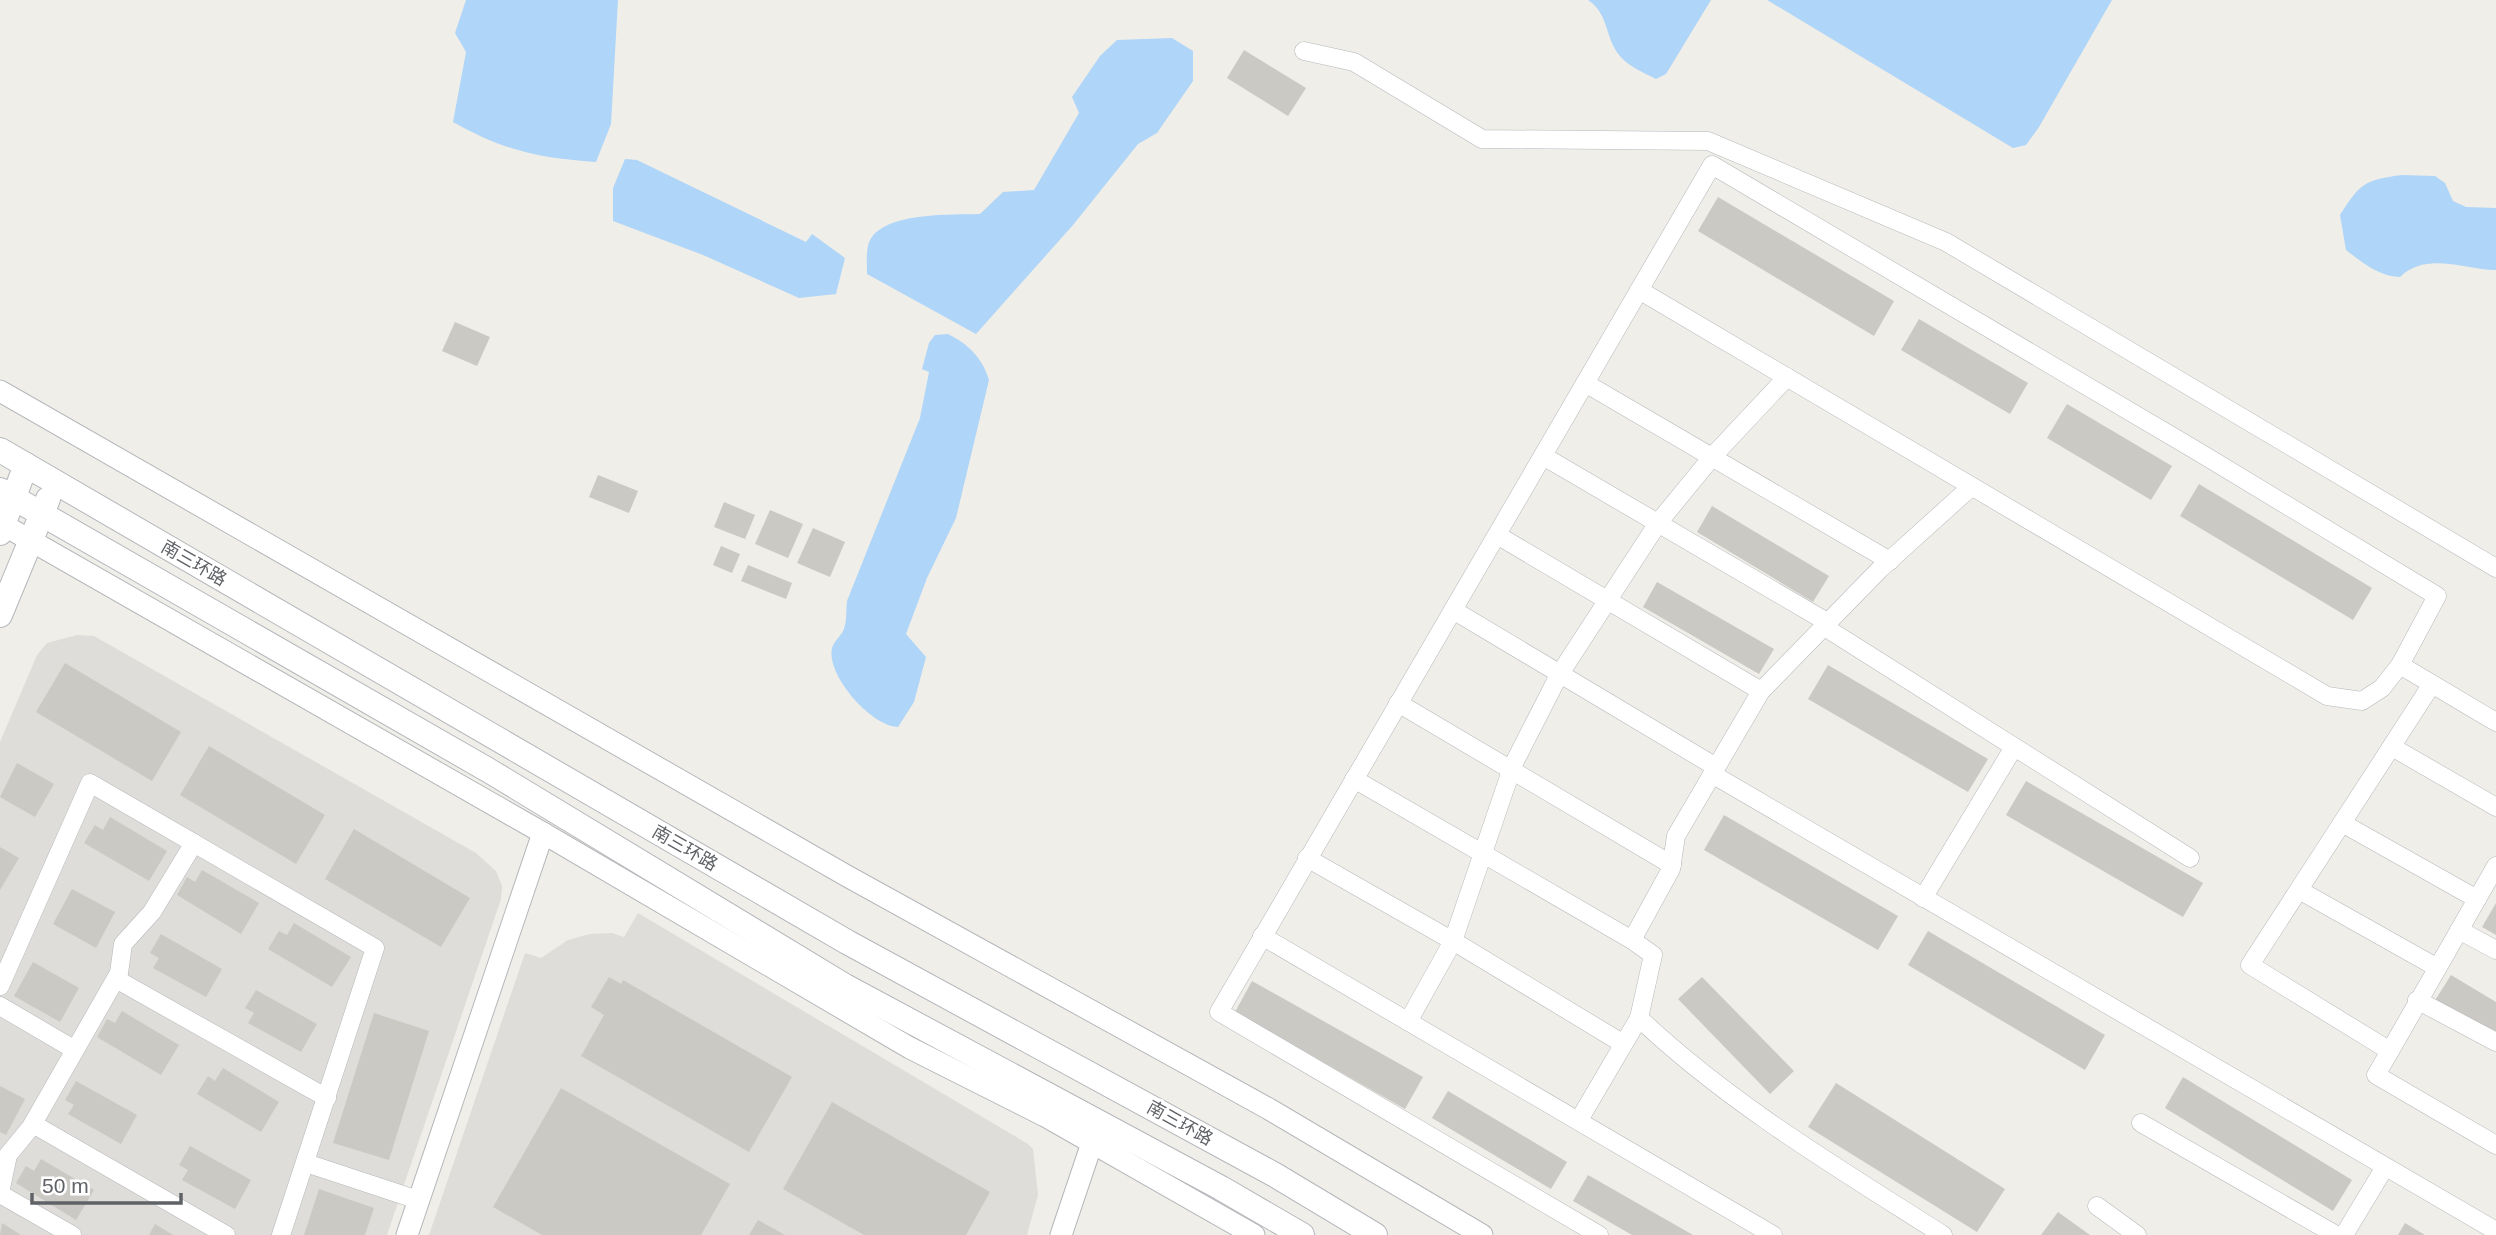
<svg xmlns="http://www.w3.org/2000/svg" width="2496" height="1235" font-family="Helvetica,'Noto Sans SC',sans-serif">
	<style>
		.industrial { fill: #dfddda }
		.water { fill: #afd5f9 }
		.building { fill: #cbc9c4 }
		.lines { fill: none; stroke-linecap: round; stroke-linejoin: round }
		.minor-casing { stroke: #b5b7bb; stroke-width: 19 }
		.tertiary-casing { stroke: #b5b7bb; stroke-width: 23 }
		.secondary-casing { stroke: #b4b6bb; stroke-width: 26 }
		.minor { stroke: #fff; stroke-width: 18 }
		.tertiary { stroke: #fff; stroke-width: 21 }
		.secondary { stroke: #fff; stroke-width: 24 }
		.labels { text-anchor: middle; stroke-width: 6; stroke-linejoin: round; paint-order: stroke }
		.street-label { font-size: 18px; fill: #5f6266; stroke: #fff }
	</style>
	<rect width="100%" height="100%" fill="#f0eee8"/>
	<g class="industrial">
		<polygon points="77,635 94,636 476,853 496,871 502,886 501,899 387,1235 0,1235 0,742 37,655 47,643"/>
		<polygon points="638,913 1028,1144 1033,1149 1038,1195 1027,1235 429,1235 525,953 541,958 568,940 590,934 612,933 624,937"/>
	</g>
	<g class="water">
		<path d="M466,0H618L611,124L596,162C538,158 505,151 453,122L466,52L455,33Z"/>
		<path d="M1588,0H1711L1666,74L1656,79C1641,71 1624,65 1615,49C1605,31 1607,13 1588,0Z"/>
		<polygon points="1767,0 2112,0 2039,127 2026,145 2013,148"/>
		<path d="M1172,38L1193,51V81L1157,133L1138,144L1073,225L976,334L867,274C867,265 866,255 868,246C876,211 952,215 980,214L1003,192L1034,190L1079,113L1072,97L1100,56L1117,40Z"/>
		<polygon points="625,159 637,160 806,242 812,234 845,258 836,294 799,298 703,255 613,221 613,188"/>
		<path d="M2401,175L2435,176L2445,183L2453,201L2466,207L2496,208V270C2464,270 2427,251 2400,277C2378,276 2363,263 2346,250L2340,215C2360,184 2364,180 2401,175Z"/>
		<path d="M948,334C968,344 982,357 989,380L956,518L927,578L906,634L926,657L914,702L898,727C871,726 826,675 832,648C834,641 842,635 844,629C847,620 846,609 847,601L920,418L929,372L922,369L929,343L935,335Z"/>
	</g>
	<g class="building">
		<polygon points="1244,50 1306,88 1288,116 1227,78"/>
		<polygon points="1718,197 1894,301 1874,336 1698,231"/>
		<polygon points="1919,319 2028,383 2010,414 1901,350"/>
		<polygon points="455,322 490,337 477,366 442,351"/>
		<polygon points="2067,404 2172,466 2151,500 2047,438"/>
		<polygon points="598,475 638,491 629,513 589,497"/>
		<polygon points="2199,484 2372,588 2353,620 2180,516"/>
		<polygon points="724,502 755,515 745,539 714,527"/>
		<polygon points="1712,506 1829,576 1813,602 1697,532"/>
		<polygon points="770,510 803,524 788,558 755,544"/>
		<polygon points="813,528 845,542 830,577 797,563"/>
		<polygon points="721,546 740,554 732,573 713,565"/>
		<polygon points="748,565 792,583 786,599 741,581"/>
		<polygon points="1657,582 1774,649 1759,674 1643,607"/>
		<polygon points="65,663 181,732 152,781 36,712"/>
		<polygon points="1828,665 1988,759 1968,792 1808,699"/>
		<polygon points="209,746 325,815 296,864 180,795"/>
		<polygon points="17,763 54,784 35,817 0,797"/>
		<polygon points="2026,781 2203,883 2183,917 2006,815"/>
		<polygon points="1724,815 1898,916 1878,950 1704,850"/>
		<polygon points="110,817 167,851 149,881 84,843 95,825 103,830"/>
		<polygon points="354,829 470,898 441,947 325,879"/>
		<polygon points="0,847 19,858 0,890"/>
		<polygon points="202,870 259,903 241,934 177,895 187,877 195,882"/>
		<polygon points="72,889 115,912 96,948 53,924"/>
		<polygon points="2496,903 2496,935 2482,927"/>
		<polygon points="294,923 351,957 332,987 268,949 279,931 287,935"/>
		<polygon points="1928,931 2105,1035 2085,1070 1908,965"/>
		<polygon points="161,934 222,969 206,997 153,968 159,958 150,953"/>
		<polygon points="33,962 79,988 60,1022 14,996"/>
		<polygon points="2451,975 2496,1002 2496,1034 2434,1002"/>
		<polygon points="609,977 621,984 623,980 792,1077 749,1152 581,1056 604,1015 591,1007"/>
		<polygon points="1702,977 1794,1071 1770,1094 1678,999"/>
		<polygon points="1252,981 1423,1077 1405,1109 1235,1012"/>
		<polygon points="256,990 317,1024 301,1052 248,1023 254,1013 245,1008"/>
		<polygon points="122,1011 179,1045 161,1075 97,1037 107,1019 115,1023"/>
		<polygon points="374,1013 429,1031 389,1160 333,1143"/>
		<polygon points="223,1068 279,1102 261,1132 197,1094 208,1076 215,1081"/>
		<polygon points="2183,1077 2352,1180 2333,1211 2165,1108"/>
		<polygon points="76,1081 137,1115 121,1144 68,1114 74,1105 65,1100"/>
		<polygon points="1836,1083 2005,1189 1977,1232 1808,1127"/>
		<polygon points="0,1086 25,1099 6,1135 0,1132"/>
		<polygon points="561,1088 730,1184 701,1235 542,1235 493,1207"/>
		<polygon points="1448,1091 1567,1162 1551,1189 1432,1118"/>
		<polygon points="832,1102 990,1192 966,1235 864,1235 783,1189"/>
		<polygon points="190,1146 251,1180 235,1209 182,1180 188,1170 179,1165"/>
		<polygon points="41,1159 94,1190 76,1220 16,1183 26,1166 34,1171"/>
		<polygon points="1588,1175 1693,1235 1632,1235 1573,1201"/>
		<polygon points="319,1189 374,1208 365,1235 304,1235"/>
		<polygon points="2058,1212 2090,1235 2041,1235"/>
		<polygon points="758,1220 785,1235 749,1235"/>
		<polygon points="2,1223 21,1235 0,1235"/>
		<polygon points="2405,1223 2425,1235 2398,1235"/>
		<polygon points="155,1224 173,1235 149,1235"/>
	</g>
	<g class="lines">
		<defs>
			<g id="minor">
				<polyline points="1304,51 1354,62 1482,139 1708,141 1946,242 2496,568"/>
				<polyline points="1639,290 2327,696 2362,701 2382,688 2400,665 2496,722"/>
				<polyline points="1585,383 1890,561"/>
				<polyline points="1543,456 1827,622"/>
				<polyline points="1497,535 1761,691"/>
				<polyline points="1453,610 1716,767"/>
				<polyline points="1823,626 2190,858"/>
				<polyline points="2432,684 2250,965 2390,1051 2376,1075 2496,1145"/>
				<polyline points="1398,703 1672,865"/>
				<polyline points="2392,747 2496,807"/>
				<polyline points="1712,774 2496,1231"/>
				<polyline points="1354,779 1632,940"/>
				<polyline points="2342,823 2477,899"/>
				<polyline points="1307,858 1453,941 1622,1043"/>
				<polyline points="2299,890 2436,967"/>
				<polyline points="1923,898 2014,747"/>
				<polyline points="2459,930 2496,950"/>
				<polyline points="1262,936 1773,1235"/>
				<polyline points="116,979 327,1098"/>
				<polyline points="0,986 90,783 375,948 281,1235"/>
				<polyline points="2417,1000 2496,1042"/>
				<polyline points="0,1006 75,1050"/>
				<path d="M1639,1018C1730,1104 1838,1168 1943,1235"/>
				<polyline points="1409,1020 1453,941 1513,765 1559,675 1658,523 1712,457 1787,377"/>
				<polyline points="2390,1051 2496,866"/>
				<polyline points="1579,1120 1639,1018 1653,955 1632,940 1671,869 1676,836 1761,691 1880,569 1971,487"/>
				<polyline points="2141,1123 2336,1235"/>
				<polyline points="33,1124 226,1235"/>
				<polyline points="306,1163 418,1200"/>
				<polyline points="0,1193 8,1155 31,1127 119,973 123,944 152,912 194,843"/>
				<polyline points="0,1194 72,1235"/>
				<polyline points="2097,1206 2137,1235"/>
				<polyline points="1599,1235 1219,1012 1712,165 2197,451 2437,596 2400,665"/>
				<polyline points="2344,1235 2385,1167"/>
			</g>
			<g id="tertiary">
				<polyline points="0,391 847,876 1269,1109 1482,1235"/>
				<polyline points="0,523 543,833 910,1048 1045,1116 1254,1235"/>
				<polyline points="407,1235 543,833"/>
				<polyline points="1061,1235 1092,1143"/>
			</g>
			<g id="secondary">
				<polyline points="0,450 847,942 1275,1175 1375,1235"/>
				<polyline points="0,490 488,770 845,986 1221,1188 1302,1235"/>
				<polyline points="0,533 26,465"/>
				<polyline points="0,615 48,499"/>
			</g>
		</defs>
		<use href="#minor" class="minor-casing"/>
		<use href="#tertiary" class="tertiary-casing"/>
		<use href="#secondary" class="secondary-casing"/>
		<use href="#minor" class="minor"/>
		<use href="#tertiary" class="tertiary"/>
		<use href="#secondary" class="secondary"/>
	</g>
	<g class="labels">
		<g class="street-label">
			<text transform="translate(194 563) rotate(30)" y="6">南三环路</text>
			<text transform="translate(685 848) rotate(30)" y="6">南三环路</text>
			<text transform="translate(1180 1123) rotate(29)" y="6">南三环路</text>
		</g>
	</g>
	<path d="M32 1193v10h149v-10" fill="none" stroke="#5f6266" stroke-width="3.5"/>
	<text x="42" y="1193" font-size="21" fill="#5f6266" stroke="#ffffff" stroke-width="5" paint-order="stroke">50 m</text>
</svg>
